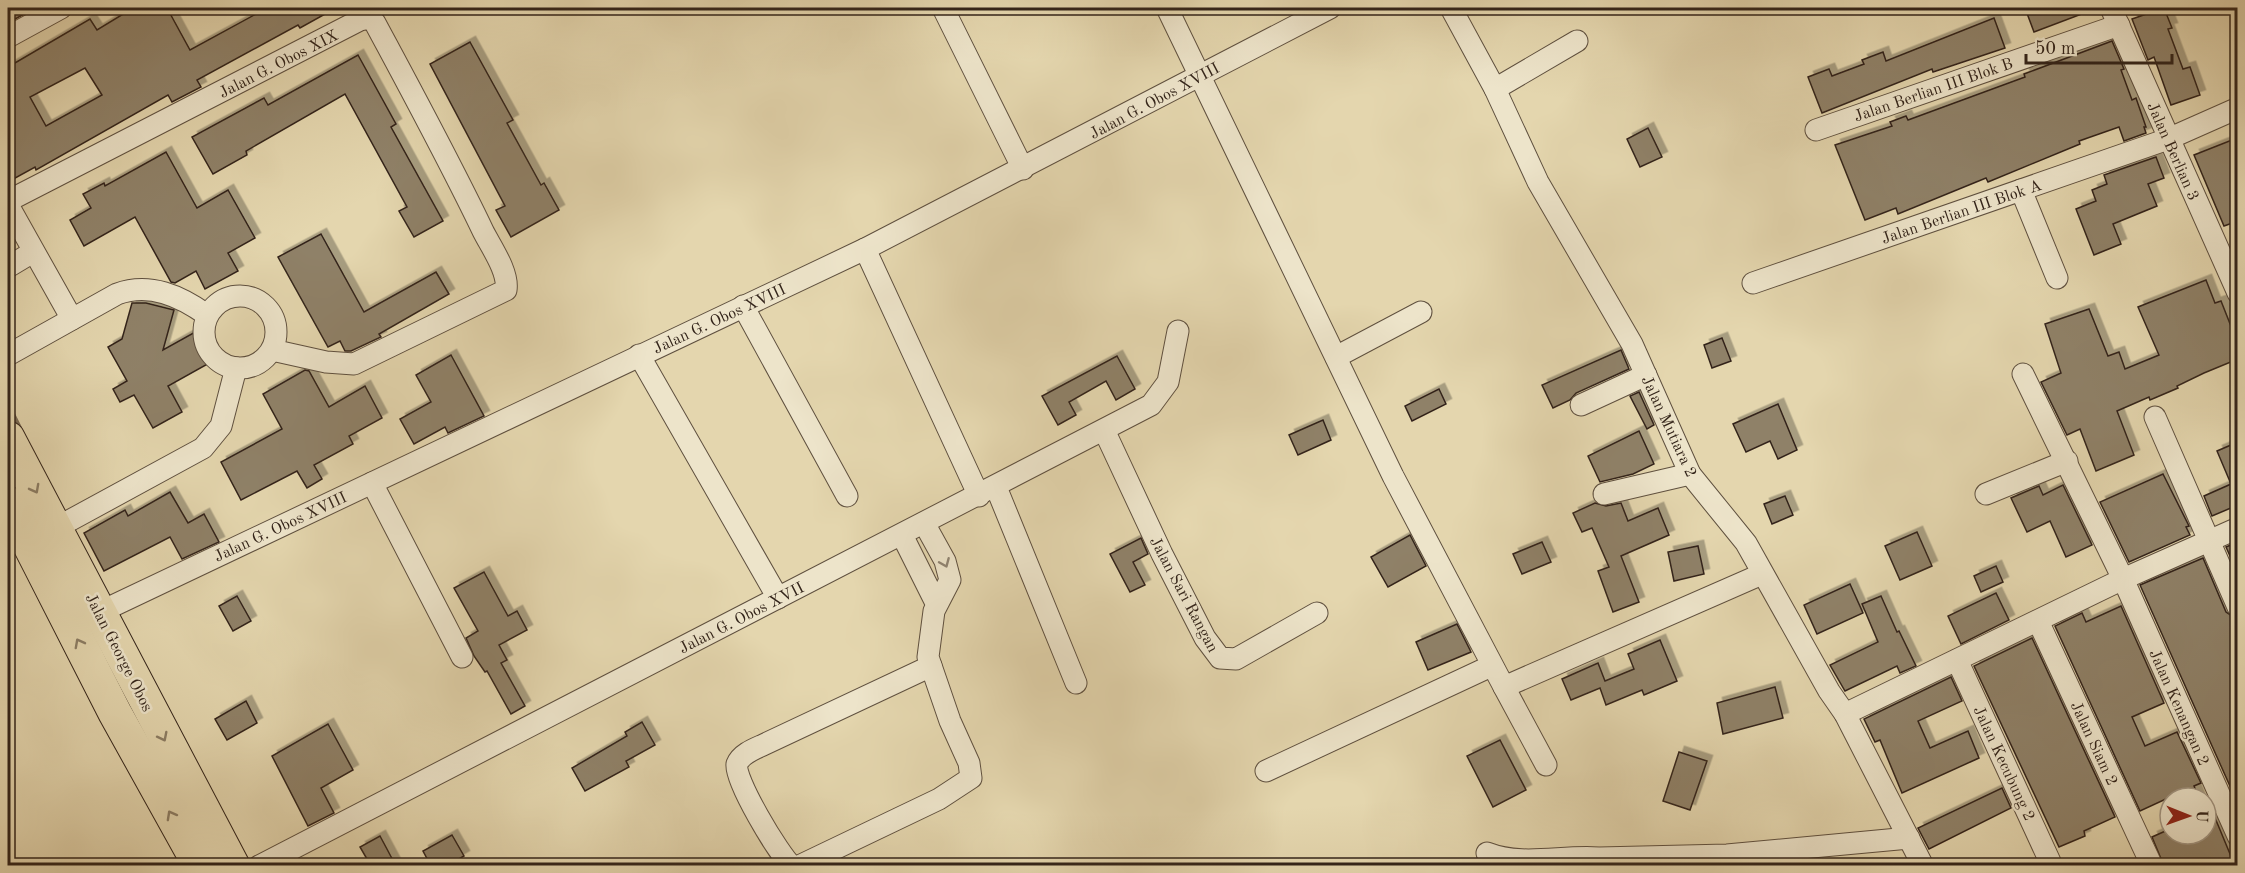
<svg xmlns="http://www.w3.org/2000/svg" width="2245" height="873" font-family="'Old Standard TT',serif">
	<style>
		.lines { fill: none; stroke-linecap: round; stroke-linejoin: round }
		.stream { stroke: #796a55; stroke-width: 6 }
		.building { fill: #8f8167; stroke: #33241a; stroke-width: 1.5; fill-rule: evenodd; filter: url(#shadow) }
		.street-casing { stroke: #5f503f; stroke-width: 23 }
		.primary-casing { stroke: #33241a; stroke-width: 35 }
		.street { stroke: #ede4ca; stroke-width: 21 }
		.primary { stroke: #e4d6ae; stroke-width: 33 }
		.oneway { stroke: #8c7d64 }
		.oneway2 { stroke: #908472 }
		.labels { text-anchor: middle; stroke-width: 5; stroke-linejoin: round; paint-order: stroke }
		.street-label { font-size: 16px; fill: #33241a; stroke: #ede4ca }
	</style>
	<defs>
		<filter id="shadow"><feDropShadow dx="5.5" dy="-5.5" stdDeviation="0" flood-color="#0004"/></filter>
	</defs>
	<rect width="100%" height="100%" fill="#e4d6ae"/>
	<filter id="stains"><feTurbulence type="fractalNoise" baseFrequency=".00333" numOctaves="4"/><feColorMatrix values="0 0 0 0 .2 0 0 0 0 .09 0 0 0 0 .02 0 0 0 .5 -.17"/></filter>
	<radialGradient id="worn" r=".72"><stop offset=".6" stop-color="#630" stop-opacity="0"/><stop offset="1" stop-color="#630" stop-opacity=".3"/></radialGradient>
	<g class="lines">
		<polyline class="stream" points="8,406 20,430"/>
	</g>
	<g class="building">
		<polygon points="8,8 35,8 8,23"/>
		<path d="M133,8H167L190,50L267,8H336L300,28L298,25L197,80L201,87L172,102L168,95L36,170L35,167L8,182V67L90,19L97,30ZM85,68L102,95L46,126L30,97Z"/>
		<polygon points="2025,8 2094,8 2095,9 2034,32"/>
		<polygon points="2164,8 2172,28 2168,29 2183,69 2190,67 2200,95 2171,105 2154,57 2148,60 2132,19"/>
		<polygon points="1994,18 2005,48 1933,72 1932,69 1822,113 1808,77 1829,69 1832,76 1864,64 1862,60 1883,52 1886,61"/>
		<polygon points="2112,41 2124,69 2121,70 2132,100 2136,98 2146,127 2144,127 2146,133 2124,141 2119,127 2079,141 2080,144 1988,182 1986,178 1898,214 1896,208 1865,220 1835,145 1892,126 1890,122 1906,116 1908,120 2025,77 2024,74"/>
		<polygon points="470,42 513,120 507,123 541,185 544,183 559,210 511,237 496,210 505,206 430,64"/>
		<polygon points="358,55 396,124 391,127 443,221 414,237 399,211 407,207 345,94 246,151 247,155 213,174 192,137 264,98 268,105"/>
		<polygon points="1648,128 1662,157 1640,167 1627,139"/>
		<polygon points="2232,140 2238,154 2238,221 2224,226 2194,155"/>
		<polygon points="166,152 197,208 228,190 255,238 228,253 238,271 205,289 196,271 175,283 171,282 135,217 84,246 70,220 91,208 83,194 104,183 105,186"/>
		<polygon points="2156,157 2164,178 2148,184 2157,206 2113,224 2121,244 2094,255 2076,209 2096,201 2092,190 2107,184 2104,175"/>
		<polygon points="321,234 364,312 436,272 449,294 379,334 381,337 351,351 345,351 340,341 328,347 278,257"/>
		<polygon points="2206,280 2215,303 2221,301 2238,344 2238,359 2204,373 2177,386 2178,388 2150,400 2149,397 2117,411 2134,455 2096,471 2080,429 2067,435 2041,382 2061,373 2045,324 2089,309 2108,356 2119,352 2125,369 2159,355 2138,307"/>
		<polygon points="132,303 146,303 174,310 163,350 197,331 213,361 168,386 182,412 153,428 134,395 120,402 113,389 127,381 108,347 122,339"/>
		<polygon points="1722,338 1731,361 1712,368 1704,345"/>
		<polygon points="1621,350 1629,369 1576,393 1570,400 1553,408 1542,385"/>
		<polygon points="451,355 484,416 448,433 445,427 414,444 400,419 431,402 416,375"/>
		<polygon points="1117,356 1135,389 1116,400 1106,381 1069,402 1076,415 1058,425 1042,396"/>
		<polygon points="305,370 309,371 329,407 365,386 382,418 349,436 353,444 314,465 322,479 307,488 297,471 241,500 221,462 282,429 263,394"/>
		<polygon points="1439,389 1446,404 1412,421 1405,406"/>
		<polygon points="1639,392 1654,425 1647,429 1630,396"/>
		<polygon points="1778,404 1797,450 1778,459 1770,441 1746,452 1733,424"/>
		<polygon points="1323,420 1331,440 1298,455 1289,435"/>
		<polygon points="1639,431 1654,464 1633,474 1600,482 1588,456"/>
		<polygon points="2238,442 2238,505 2212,516 2204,496 2231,484 2217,451"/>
		<polygon points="2163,474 2189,526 2186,527 2190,535 2129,562 2100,502"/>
		<polygon points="2063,485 2092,545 2066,557 2050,521 2027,532 2011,498 2039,486 2043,495"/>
		<polygon points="170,492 188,523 204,514 219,542 182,559 170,537 104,571 84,533 125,510 128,516"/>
		<polygon points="1785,496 1793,515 1772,524 1764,504"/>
		<polygon points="1595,503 1606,506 1621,503 1628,521 1658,508 1669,535 1621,556 1639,602 1613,612 1598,571 1609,567 1592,528 1582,532 1573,513"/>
		<polygon points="1917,532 1932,566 1900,580 1885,546"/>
		<polygon points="1410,535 1426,566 1388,587 1371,557"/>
		<polygon points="1141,538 1148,554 1133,562 1145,585 1130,592 1110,554"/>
		<polygon points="1542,542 1551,562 1522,574 1513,554"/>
		<polygon points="2238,542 2238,574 2226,547"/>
		<polygon points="1698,546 1704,574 1674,581 1668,552"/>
		<polygon points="2203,558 2226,612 2238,620 2238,804 2140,585"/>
		<polygon points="1996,566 2003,582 1981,592 1974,576"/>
		<polygon points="484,572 508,616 517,611 527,630 499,645 507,660 501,663 525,706 511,714 487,671 485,672 474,656 466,638 478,631 454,588"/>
		<polygon points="1850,584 1863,613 1817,634 1804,605"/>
		<polygon points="1996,593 2009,620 1961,644 1948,616"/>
		<polygon points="237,596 251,621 233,631 219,606"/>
		<polygon points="1881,596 1897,632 1899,631 1916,666 1900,673 1897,666 1845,691 1830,665 1878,642 1862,604"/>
		<polygon points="2121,606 2164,703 2132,717 2145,746 2177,732 2201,783 2194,786 2199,798 2168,798 2140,811 2055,626 2082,613 2086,622"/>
		<polygon points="1457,624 1471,652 1428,670 1416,642"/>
		<polygon points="2032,638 2115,817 2084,831 2085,836 2059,847 1974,666"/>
		<polygon points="1660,640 1677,681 1644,695 1642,690 1606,705 1600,688 1571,700 1562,679 1598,663 1605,681 1634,669 1628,654"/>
		<polygon points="1951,677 1962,701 1918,721 1930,748 1968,731 1979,758 1902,793 1880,740 1875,742 1864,719"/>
		<polygon points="1775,687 1783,718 1723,734 1717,703"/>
		<polygon points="246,701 257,723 227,740 215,719"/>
		<polygon points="642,722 655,745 626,761 629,767 585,791 572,768 627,736 625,732"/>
		<polygon points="328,724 353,770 321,788 334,813 308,826 272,756"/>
		<polygon points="1500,740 1526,790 1493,807 1467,756"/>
		<polygon points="1679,752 1707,761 1690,810 1663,801"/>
		<polygon points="2002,788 2011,808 1929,849 1918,828"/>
		<polygon points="2206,796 2235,866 2164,866 2152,837 2170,829 2170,834 2206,834"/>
		<polygon points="452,835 464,856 447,866 431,866 423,851"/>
		<polygon points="380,836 396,866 371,866 360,847"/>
	</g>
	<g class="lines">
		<defs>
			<g id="street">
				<polyline points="943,8 1023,169"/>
				<polyline points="1167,8 1393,476 1504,687 1762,574"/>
				<polyline points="1451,8 1495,89 1538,182 1632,344 1690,474 1746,543 1829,691 1845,714 1923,866"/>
				<polyline points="2111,8 2238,293"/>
				<polyline points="8,37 61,8"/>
				<polyline points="1495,89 1577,41"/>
				<polyline points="1816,130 2119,25"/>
				<polyline points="2021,190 2057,278"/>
				<path d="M8,201L360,20L370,18L375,23C412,92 449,160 483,231C491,247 509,272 506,290L354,364L326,362L272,350"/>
				<polyline points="8,205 72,319"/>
				<polyline points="865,249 979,496"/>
				<polyline points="8,267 33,252"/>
				<polyline points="1753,283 2168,139 2238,108"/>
				<circle cx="240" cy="332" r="36"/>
				<polyline points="743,306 847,496"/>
				<path d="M8,355L117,294C150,282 180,296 207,315"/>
				<polyline points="639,355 778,598"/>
				<polyline points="1336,357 1421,312"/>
				<polyline points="2023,374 2123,579 2238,836"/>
				<polyline points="1581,405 1646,375"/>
				<polyline points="2155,417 2238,607"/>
				<polyline points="1104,430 1162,554 1205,638 1220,658 1236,659 1317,613"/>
				<polyline points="372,483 462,657"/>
				<polyline points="996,487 1076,683"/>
				<polyline points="1604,494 1690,474"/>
				<polyline points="1986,494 2067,461"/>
				<polyline points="56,528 203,448 221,426 236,368"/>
				<polyline points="902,535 936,603"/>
				<polyline points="100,612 865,249 1330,8"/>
				<polyline points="2038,621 2152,866"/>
				<polyline points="1957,660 2052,866"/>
				<polyline points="1504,687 1546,765"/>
				<polyline points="1845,714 2123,579 2238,528"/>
				<polyline points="1266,771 1491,666"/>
				<path d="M1487,853C1523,867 1561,855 1599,858L1727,855L1909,838"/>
				<polyline points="259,866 1151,405 1168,382 1178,331"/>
				<path d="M792,866C780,857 732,776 737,764C741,754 754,749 763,745L931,666"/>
				<polyline points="799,866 939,799 971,778 969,763 950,721 928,657 934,611 950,580 945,561 924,523"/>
			</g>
			<g id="primary">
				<polyline points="8,438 233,866"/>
				<polyline points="8,503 115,713 200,866"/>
			</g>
		</defs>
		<use href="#street" class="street-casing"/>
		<use href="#primary" class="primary-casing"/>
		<use href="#street" class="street"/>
		<use href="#primary" class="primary"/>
	</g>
	<defs><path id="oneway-chevron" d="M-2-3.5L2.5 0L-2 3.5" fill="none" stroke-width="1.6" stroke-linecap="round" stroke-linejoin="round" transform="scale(1.5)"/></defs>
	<g class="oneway">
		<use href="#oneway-chevron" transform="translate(35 489) rotate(62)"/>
		<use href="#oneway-chevron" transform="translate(79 643) rotate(-118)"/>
		<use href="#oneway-chevron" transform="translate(163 737) rotate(63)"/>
		<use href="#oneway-chevron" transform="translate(171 815) rotate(-119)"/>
	</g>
	<use class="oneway2" href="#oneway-chevron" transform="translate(945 563) rotate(67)"/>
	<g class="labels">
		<g class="street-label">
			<text transform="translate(278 63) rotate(-27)" y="6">Jalan G. Obos XIX</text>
			<text transform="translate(1933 89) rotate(-19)" y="6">Jalan Berlian III Blok B</text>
			<text transform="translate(1154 100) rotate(-28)" y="6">Jalan G. Obos XVIII</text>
			<text transform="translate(2174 151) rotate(66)" y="6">Jalan Berlian 3</text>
			<text transform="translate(1961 211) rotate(-19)" y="6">Jalan Berlian III Blok A</text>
			<text transform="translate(719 318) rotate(-25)" y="6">Jalan G. Obos XVIII</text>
			<text transform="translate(1670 426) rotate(65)" y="6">Jalan Mutiara 2</text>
			<text transform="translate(280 526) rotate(-25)" y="6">Jalan G. Obos XVIII</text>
			<text transform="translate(1185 594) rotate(62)" y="6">Jalan Sari Rangan</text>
			<text transform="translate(741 617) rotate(-27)" y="6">Jalan G. Obos XVII</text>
			<text transform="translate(120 652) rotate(63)" y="6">Jalan George Obos</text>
			<text transform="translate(2180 707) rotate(66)" y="6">Jalan Kenangan 2</text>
			<text transform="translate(2095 743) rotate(65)" y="6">Jalan Siam 2</text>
			<text transform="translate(2005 763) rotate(65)" y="6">Jalan Kecubung 2</text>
		</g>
	</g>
	<rect width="2245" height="873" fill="none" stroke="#e4d6ae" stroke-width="30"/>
	<rect x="9" y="9" width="2227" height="855" fill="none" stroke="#33241a" stroke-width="3"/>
	<rect x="15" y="15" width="2215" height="843" fill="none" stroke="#33241a" stroke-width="1.5"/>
	<g transform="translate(2188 816) rotate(91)"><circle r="28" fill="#ede4ca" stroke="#a39784" stroke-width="1.5"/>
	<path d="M0-4.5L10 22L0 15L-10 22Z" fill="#8f2418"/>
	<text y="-9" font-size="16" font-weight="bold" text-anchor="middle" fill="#33241a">U</text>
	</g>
	<path d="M2026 54v9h146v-9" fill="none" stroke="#33241a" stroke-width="3"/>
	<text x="2035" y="54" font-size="18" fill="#33241a" stroke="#ede4ca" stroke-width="4.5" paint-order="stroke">50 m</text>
	<rect width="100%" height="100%" filter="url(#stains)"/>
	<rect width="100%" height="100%" fill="url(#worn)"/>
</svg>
